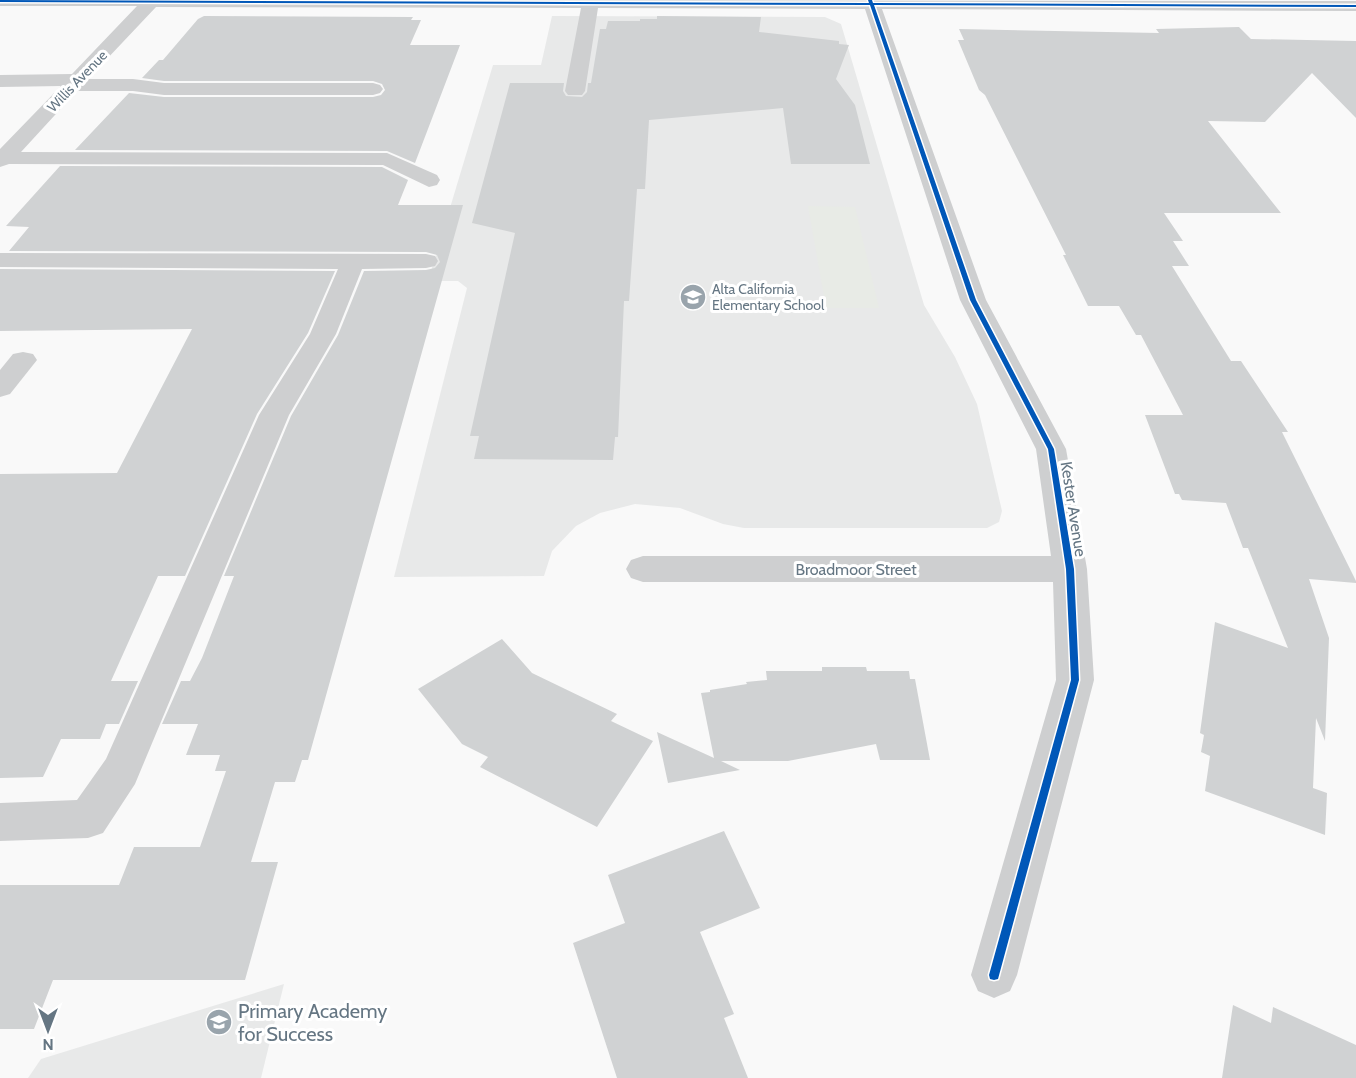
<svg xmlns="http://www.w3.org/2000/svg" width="1356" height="1078" font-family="Cabin,sans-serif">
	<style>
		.built { fill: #e8e9e9 }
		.green { fill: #e8ebe6 }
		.building { fill: #d0d2d3 }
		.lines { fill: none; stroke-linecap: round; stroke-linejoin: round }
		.minor { fill: #cecfd0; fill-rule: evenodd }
		.cycleway-casing { stroke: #fff; stroke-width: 3 }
		.cycleway { fill: #0057b8; fill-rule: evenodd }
		.labels { text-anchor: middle; stroke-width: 6; stroke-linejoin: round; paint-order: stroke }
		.far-street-label { font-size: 14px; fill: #657683; stroke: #fff }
		.far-poi-label { font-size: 14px; fill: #657683; stroke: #fff; text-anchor: start }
		.street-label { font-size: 16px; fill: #657683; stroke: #fff }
		.near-poi-label { font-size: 20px; fill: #657683; stroke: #fff; text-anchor: start }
	</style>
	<rect width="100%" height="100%" fill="#f9f9f9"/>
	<g class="built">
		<polygon points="552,16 825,17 841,24 924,305 955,357 977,404 1002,511 999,522 987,528 744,528 723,524 680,508 635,504 600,513 576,526 552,551 544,576 394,577 467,288 458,281 428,281 493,65 541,65"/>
		<polygon points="284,984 261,1078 28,1078 41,1059"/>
	</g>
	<polygon class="green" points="808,206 855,207 879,308 826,308"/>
	<g class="building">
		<polygon points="204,16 413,17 411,20 421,20 410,45 460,45 415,163 387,151 75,150 129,93 164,97 373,97 381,95 385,90 382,84 373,81 164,81 142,78 159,60 163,60 198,19"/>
		<polygon points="657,16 761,17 759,32 839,41 839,44 849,45 836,79 855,105 870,164 791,164 783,108 649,120 645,189 637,189 629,301 624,301 618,437 615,437 613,460 474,459 479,436 470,436 515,233 472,223 510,83 564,83 563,91 566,96 582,97 587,92 588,83 591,83 600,29 606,29 608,21 640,21 640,19 657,19"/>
		<polygon points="1239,27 1251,39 1356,41 1356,118 1312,73 1265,122 1208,121 1281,213 1164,213 1183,241 1173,241 1189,266 1172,266 1231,361 1241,361 1288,432 1282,432 1356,581 1356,583 1309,579 1329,638 1325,741 1316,718 1313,788 1327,793 1325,835 1205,791 1210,756 1201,752 1204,735 1200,733 1215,622 1288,648 1248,548 1243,548 1226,503 1182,500 1179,494 1175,494 1145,415 1183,415 1141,335 1136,335 1119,306 1088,306 1063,255 1066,255 985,95 979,90 958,40 964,40 959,29 1159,33 1156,29"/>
		<polygon points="60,166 382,167 408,180 398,205 463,205 308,760 302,760 295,782 275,782 251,862 278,862 245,980 53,980 34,1029 0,1029 0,885 119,885 134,847 200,847 226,771 215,771 220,755 186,755 198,724 162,724 181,681 190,681 202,658 234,576 224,576 291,416 338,335 364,271 426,270 435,268 440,262 437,255 426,252 9,251 29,227 6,226"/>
		<polygon points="0,269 335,271 308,333 257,414 185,576 158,576 111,681 138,681 119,724 106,724 100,739 61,739 43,777 0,778 0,474 117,473 192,329 0,331"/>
		<polygon points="502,639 532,673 617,714 611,721 653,741 597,827 480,767 488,757 462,744 418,689"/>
		<polygon points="822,667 866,667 867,671 909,671 910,679 915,679 930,760 880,760 876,744 788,761 721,761 740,770 668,783 657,732 714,758 701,693 710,692 710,690 747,684 746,682 767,680 766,671 822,671"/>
		<polygon points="724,831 760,908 700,932 734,1014 724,1018 748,1078 617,1078 573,943 625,923 608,875"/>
		<polygon points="1233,1005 1271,1023 1273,1007 1356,1045 1356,1078 1222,1078"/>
	</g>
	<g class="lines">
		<g class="minor">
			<polygon points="0,0 1356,1 1356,11 882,9 986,300 1066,449 1087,569 1094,680 1017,975 1010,991 994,998 978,991 971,975 1056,680 1053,582 643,582 631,578 626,569 631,560 643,556 1051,556 1036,449 960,300 865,9 598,8 585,91 582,95 568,95 565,91 581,8 156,7 88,79 133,79 164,83 373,83 380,85 383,89 380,93 373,95 164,95 133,91 77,91 21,152 387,153 437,175 440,180 437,185 429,187 383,165 9,164 0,167 0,149 61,86 0,87 0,75 72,74 137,6 0,6"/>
			<polygon points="0,253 426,254 435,256 438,261 435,266 426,268 362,269 336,334 289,415 135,784 103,833 88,838 0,841 0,803 77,800 106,759 259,415 310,334 338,269 0,267"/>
			<polygon points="23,352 33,354 37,360 10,394 0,397 0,370 13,354"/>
		</g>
		<defs>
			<polygon id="cycleway" points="0,0 869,3 868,0 872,0 873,3 1356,5 1356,7 874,5 976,300 1054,449 1074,569 1079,680 998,979 994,980 990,979 989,975 1071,680 1066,569 1048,449 970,300 870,5 0,2"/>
		</defs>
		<use href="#cycleway" class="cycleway-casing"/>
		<use href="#cycleway" class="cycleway"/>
	</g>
	<defs>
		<symbol id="school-disc" viewBox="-11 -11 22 22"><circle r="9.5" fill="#99a4ac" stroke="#fff"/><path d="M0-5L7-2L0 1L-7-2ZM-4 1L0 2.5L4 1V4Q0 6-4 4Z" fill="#fff"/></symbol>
	</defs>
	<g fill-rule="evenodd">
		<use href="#school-disc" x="678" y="282" width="30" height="30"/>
		<use href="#school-disc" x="204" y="1007" width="30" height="30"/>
	</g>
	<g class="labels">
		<g class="far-street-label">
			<text transform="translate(77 81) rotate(-46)" y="5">Willis Avenue</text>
		</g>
		<g class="far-poi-label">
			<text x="712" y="294">Alta California<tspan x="712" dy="16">Elementary School</tspan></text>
		</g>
		<g class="street-label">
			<text transform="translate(1074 509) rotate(81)" y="6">Kester Avenue</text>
			<text x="856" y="575">Broadmoor Street</text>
		</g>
		<g class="near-poi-label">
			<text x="238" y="1018">Primary Academy<tspan x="238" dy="23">for Success</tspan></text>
		</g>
	</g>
	<g transform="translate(48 1030) rotate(180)" stroke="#ffffff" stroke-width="4.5" paint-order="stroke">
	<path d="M0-4.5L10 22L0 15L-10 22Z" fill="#657683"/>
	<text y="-9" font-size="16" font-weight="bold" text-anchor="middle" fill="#657683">N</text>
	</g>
</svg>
